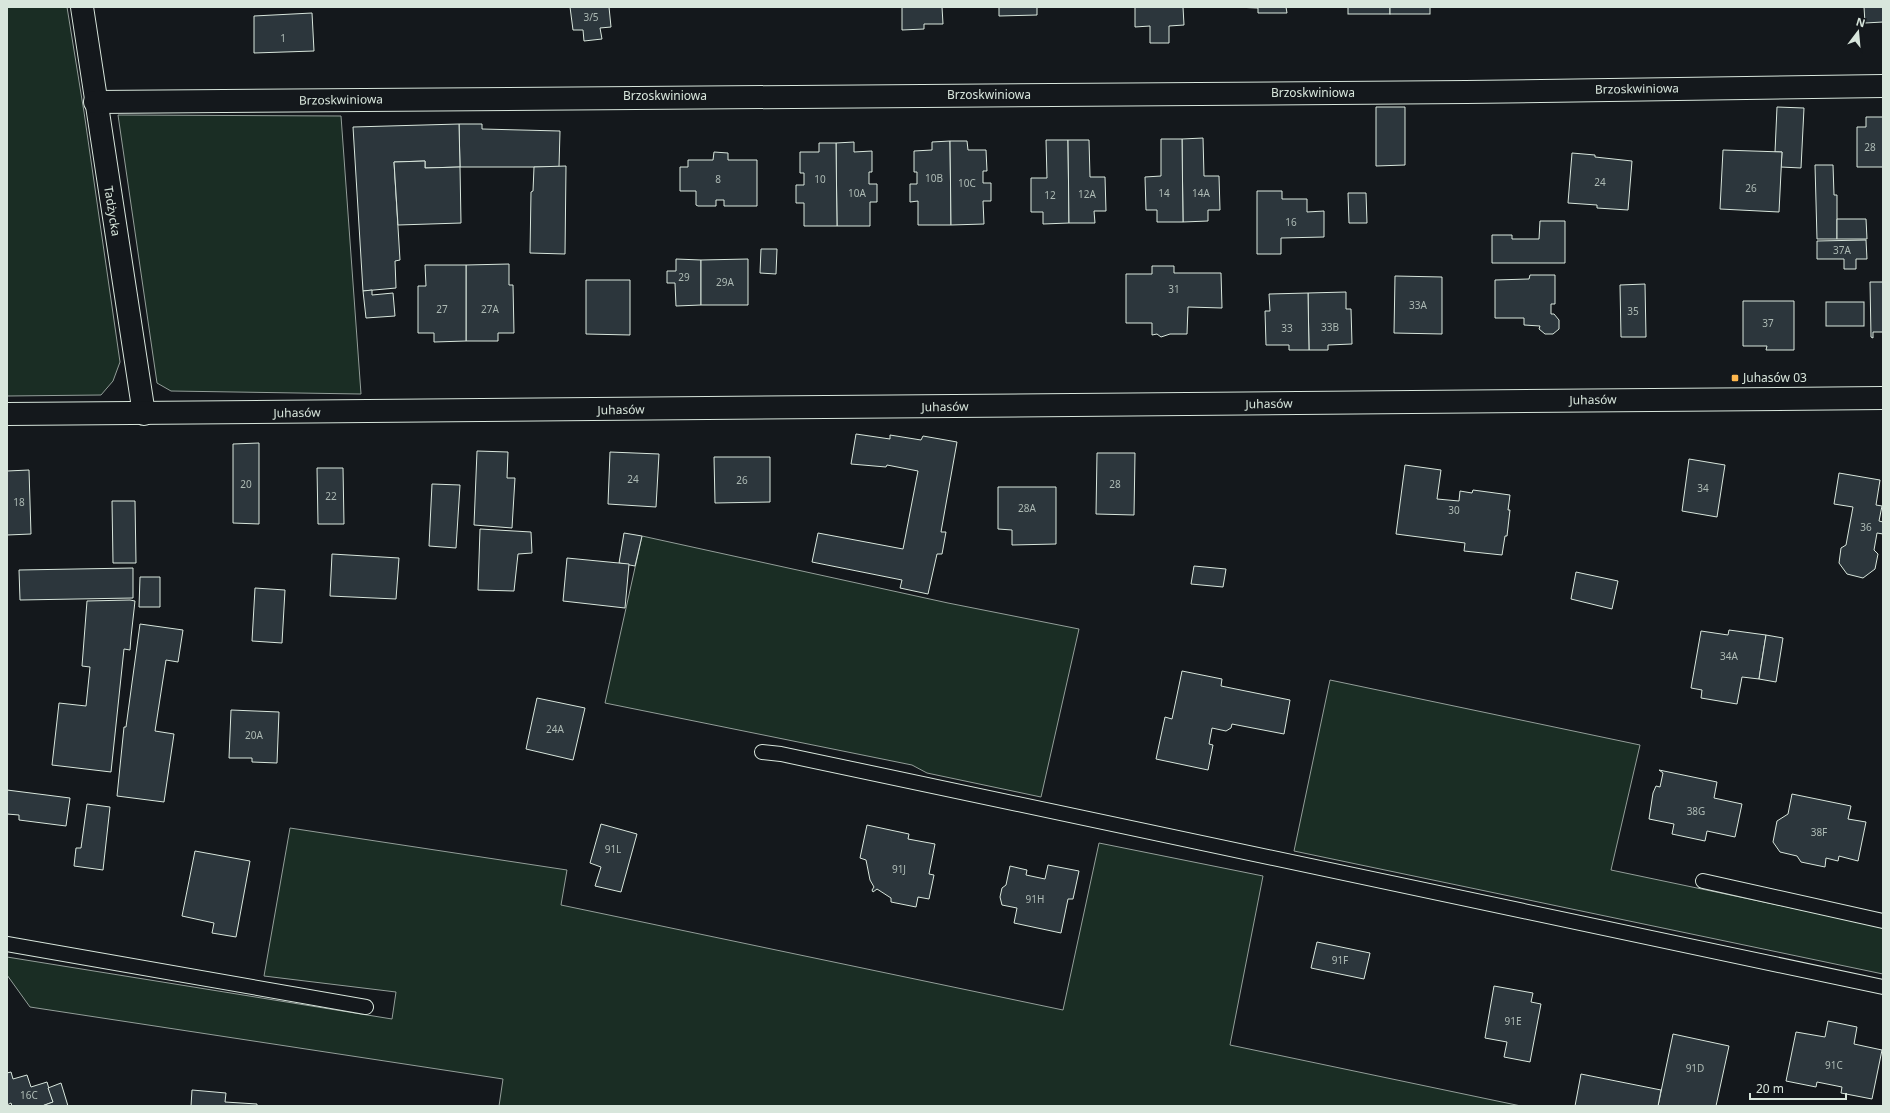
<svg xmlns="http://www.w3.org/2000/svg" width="1890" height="1113" font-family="'Noto Sans',sans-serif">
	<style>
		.green { fill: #1a2d24; stroke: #939e99 }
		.building { fill: #2c363c; stroke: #d8e6dc }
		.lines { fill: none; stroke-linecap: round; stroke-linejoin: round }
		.lane-casing { stroke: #d8e6dc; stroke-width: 16 }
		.street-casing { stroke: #d8e6dc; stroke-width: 24 }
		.secondary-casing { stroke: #d8e6dc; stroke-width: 24 }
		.lane { stroke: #14181c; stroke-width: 14 }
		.street { stroke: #14181c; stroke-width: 22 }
		.secondary { stroke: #14181c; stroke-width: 22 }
		.poi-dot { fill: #ffb74d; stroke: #14181c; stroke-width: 1.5 }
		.labels { text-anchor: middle; stroke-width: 3; stroke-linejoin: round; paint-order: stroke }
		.number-label { font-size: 10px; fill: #adbab4 }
		.street-label { font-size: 12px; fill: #d8e6dc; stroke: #14181c }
		.poi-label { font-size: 12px; fill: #d8e6dc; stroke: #14181c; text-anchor: start }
	</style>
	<rect width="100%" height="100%" fill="#14181c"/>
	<g class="green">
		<polygon points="7,7 67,7 84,112 120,362 113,381 101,395 7,396"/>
		<polygon points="118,115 341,116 361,394 171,391 157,383"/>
		<polygon points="642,536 948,603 1079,629 1041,797 927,773 912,765 605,703"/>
		<polygon points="1330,680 1640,745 1611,870 1883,927 1883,974 1294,851"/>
		<polygon points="290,828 567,870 561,905 1063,1010 1099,843 1263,876 1230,1045 1521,1106 499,1106 503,1079 30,1007 7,975 7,957 392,1019 396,992 264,976"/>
	</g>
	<g class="building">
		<polygon points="570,7 609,7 611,27 600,28 602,39 584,41 583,30 573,30"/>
		<polygon points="902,7 942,7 943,24 924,24 924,29 902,30"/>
		<polygon points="999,7 1037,7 1037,15 999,16"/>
		<polygon points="1135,7 1183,7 1184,25 1169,26 1169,43 1150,43 1150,26 1135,27"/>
		<polygon points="1235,7 1286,7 1287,13 1258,13 1258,8"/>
		<rect x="1348" y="7" width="42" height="7"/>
		<rect x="1390" y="7" width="40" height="7"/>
		<polygon points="1864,7 1883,7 1883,22 1865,23"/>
		<polygon points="312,13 314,51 254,53 254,16"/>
		<polygon points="1376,107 1405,107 1405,165 1376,166"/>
		<polygon points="1777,107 1804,108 1801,168 1781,167 1782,152 1775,152"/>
		<polygon points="1866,117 1883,117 1883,167 1857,167 1857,127 1866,127"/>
		<polygon points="459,124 482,124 482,129 560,131 559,167 460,167"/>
		<polygon points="459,124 460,167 425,168 425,161 394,162 400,260 395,261 396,288 363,291 353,127"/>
		<polygon points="1203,138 1204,176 1219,176 1220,210 1208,210 1208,221 1183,222 1182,139"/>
		<polygon points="1161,139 1182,139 1183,222 1157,222 1157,210 1146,210 1145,177 1161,176"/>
		<polygon points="1046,140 1068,140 1069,223 1043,224 1043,212 1031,212 1031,178 1047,178"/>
		<polygon points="1068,140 1089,140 1090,177 1105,177 1106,211 1094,211 1095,223 1069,223"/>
		<polygon points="950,141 951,225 918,225 918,201 910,202 910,184 917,184 917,172 914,172 914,151 932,150 932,142"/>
		<polygon points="950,141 967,141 968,150 986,150 987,171 983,171 983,183 991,183 991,201 983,201 984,224 951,225"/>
		<polygon points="854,142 854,152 872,151 872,172 869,172 869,184 877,184 877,202 870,202 870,226 837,226 836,143"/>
		<polygon points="819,143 836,143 837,226 804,226 804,203 796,203 796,185 804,185 804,173 800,173 800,152 819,152"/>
		<polygon points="1723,150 1782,152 1779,212 1720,209"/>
		<polygon points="714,152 728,153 728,160 757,160 757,206 724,206 724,200 716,200 716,206 698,206 696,205 696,191 680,191 680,167 688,167 688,160 713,160"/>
		<polygon points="1572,153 1595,155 1595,157 1632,161 1628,210 1597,208 1597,205 1568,203"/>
		<polygon points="425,161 425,168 460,167 461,223 398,225 394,162"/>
		<polygon points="1815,165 1833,165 1834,195 1837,195 1837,239 1817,239"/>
		<polygon points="566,166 565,254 530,253 531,192 533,191 534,167"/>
		<polygon points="1257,191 1282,191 1282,199 1307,199 1307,212 1324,211 1324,237 1281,238 1281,254 1257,254"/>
		<polygon points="1348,193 1366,193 1367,223 1349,223"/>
		<polygon points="1837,219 1866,219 1867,239 1837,239"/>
		<polygon points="1540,221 1565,221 1565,263 1492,263 1492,235 1512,235 1512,239 1539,239"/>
		<polygon points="1866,240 1867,259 1856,259 1856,269 1844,269 1844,259 1817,259 1817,241"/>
		<polygon points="761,249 777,249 776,274 760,273"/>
		<polygon points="676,259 701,260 701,305 676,306 675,283 667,283 667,271 676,271"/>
		<polygon points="748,259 748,305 701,305 701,260"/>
		<polygon points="509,264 509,285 513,285 514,333 498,333 498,341 466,341 466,265"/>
		<polygon points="425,265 466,265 466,341 434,342 434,333 418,333 418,286 426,286"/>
		<polygon points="1152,266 1174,266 1174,273 1221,273 1222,308 1188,307 1187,334 1170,334 1161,337 1157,334 1152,335 1152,323 1126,323 1126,274 1152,274"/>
		<polygon points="1530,275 1555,275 1555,304 1551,304 1551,314 1554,314 1559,320 1559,329 1553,334 1545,334 1539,329 1540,326 1524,325 1524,318 1495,318 1495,280 1529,279"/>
		<polygon points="1395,276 1442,277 1442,334 1394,333"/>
		<polygon points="586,280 630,280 630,335 586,334"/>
		<polygon points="1870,282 1883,282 1883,332 1873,332 1873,338 1871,337"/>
		<polygon points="1645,284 1646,337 1621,337 1620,285"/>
		<polygon points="372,290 372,295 393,293 395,316 366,318 363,291"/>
		<polygon points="1346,292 1346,309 1351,309 1352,344 1328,345 1328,350 1309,350 1308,293"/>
		<polygon points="1308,293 1309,350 1289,350 1289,345 1266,345 1265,311 1270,311 1269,294"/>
		<polygon points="1743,301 1794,301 1794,350 1766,350 1767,346 1743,346"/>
		<rect x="1826" y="302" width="38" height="24"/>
		<polygon points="856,434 890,439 890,435 921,440 923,436 957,442 941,532 946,532 942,554 937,554 928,594 900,588 902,580 812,562 818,533 903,549 918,471 887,465 886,467 851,464"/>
		<polygon points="259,443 259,524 233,523 233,444"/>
		<polygon points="477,451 508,452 507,478 515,478 512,528 474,525"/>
		<polygon points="610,452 659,454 656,507 608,504"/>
		<polygon points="1097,453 1135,453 1134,515 1096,514"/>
		<polygon points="714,457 770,457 770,502 715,503"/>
		<polygon points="1689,459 1725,465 1717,517 1682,511"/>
		<polygon points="1405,465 1441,470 1437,499 1459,501 1460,491 1472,493 1473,490 1510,495 1508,510 1510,510 1507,536 1505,536 1502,555 1464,551 1465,543 1396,534"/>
		<polygon points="317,468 343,468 344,524 318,524"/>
		<polygon points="29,470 31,534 7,535 7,471"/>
		<polygon points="1839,473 1880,480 1876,505 1882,506 1879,521 1883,522 1883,534 1877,533 1874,550 1878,554 1875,569 1863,578 1847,574 1839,563 1841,548 1846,545 1853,507 1834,504"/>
		<polygon points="432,484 460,485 456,548 429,546"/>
		<polygon points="998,487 1056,487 1056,544 1012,545 1012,530 998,529"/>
		<polygon points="112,501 135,501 136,563 113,563"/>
		<polygon points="480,529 531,532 532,553 518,554 514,591 478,590"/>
		<polygon points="624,533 642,536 635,566 619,563"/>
		<polygon points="332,554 399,558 396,599 330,596"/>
		<polygon points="567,558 629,564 625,608 563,601"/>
		<polygon points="1194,566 1226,569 1223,587 1191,584"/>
		<polygon points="133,568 133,598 20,600 19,570"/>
		<polygon points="1576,572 1618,581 1612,609 1571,599"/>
		<polygon points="140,577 160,577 160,607 139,607"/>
		<polygon points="255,588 285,590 282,643 252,641"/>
		<polygon points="130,600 135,601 131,637 130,650 124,649 111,772 52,765 59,703 86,706 90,667 82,666 87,601"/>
		<polygon points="140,624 183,630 178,662 166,660 155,731 174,734 164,802 117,796 124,727 126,727"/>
		<polygon points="1729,630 1766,635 1759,679 1742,677 1737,704 1701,698 1702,690 1691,688 1701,631 1728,635"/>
		<polygon points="1766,635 1783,638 1776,682 1759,679"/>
		<polygon points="1182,671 1222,679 1221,686 1290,700 1284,734 1232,724 1231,728 1226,731 1212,728 1209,744 1213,745 1208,770 1156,759 1165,717 1172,719"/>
		<polygon points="537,698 585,708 573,760 526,749"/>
		<polygon points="231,710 279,712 277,763 252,762 252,758 229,758"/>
		<polygon points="1659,770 1717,782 1714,798 1742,804 1735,837 1707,831 1705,841 1672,834 1674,824 1649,819 1653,793 1656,786 1660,787 1663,773"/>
		<polygon points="7,790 70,798 66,826 19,820 19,815 7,814"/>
		<polygon points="1792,794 1851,806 1848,819 1866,822 1858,861 1839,856 1838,861 1826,858 1825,867 1801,862 1797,856 1780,852 1773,842 1777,821 1788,814"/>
		<polygon points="87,804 110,807 103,870 74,866 76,848 81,848"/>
		<polygon points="601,824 637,834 621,892 595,886 601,867 590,863"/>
		<polygon points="867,825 909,834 908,839 935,844 929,874 934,875 929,899 918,897 916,907 891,902 891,898 877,889 873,892 872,890 874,887 870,880 866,860 860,858"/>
		<polygon points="195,851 250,861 236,937 212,933 214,923 182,916"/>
		<polygon points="1048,865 1079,871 1073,899 1068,899 1061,933 1014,923 1017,908 1002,905 1000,897 1002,888 1006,885 1010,866 1027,870 1026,875 1045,879"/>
		<polygon points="1317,942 1370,953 1364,979 1311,968"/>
		<polygon points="1494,986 1533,993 1531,1002 1541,1004 1530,1062 1504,1057 1507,1042 1485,1038"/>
		<polygon points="1828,1021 1857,1027 1854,1044 1882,1050 1872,1099 1841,1093 1842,1087 1817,1082 1816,1087 1786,1081 1796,1032 1825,1037"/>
		<polygon points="1673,1034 1729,1046 1716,1106 1658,1106"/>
		<polygon points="11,1072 13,1079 27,1075 31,1087 47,1082 53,1102 42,1106 12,1106 11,1103 7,1105 7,1073"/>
		<polygon points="1581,1074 1661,1090 1658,1106 1575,1106"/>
		<polygon points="61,1083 68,1106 42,1106 53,1102 48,1088"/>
		<polygon points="192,1090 226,1093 225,1102 257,1104 257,1106 191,1106"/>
	</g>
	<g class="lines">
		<defs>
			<g id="lane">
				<polyline points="762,752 781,754 1883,987"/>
				<polyline points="1703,881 1883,921"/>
				<polyline points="7,944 366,1007"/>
			</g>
			<g id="street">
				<polyline points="82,7 144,414"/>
				<polyline points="95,102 1466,92 1883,86"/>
			</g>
			<polyline id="secondary" points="7,414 1883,398"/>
		</defs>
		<use href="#lane" class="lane-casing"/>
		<use href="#street" class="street-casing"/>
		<use href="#secondary" class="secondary-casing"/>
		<use href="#lane" class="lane"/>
		<use href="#street" class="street"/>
		<use href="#secondary" class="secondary"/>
	</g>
	<rect class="poi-dot" x="1731" y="374" width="8" height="8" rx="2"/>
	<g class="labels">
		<g class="number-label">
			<text x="591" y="21">3/5</text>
			<text x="283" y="42">1</text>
			<text x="1870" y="151">28</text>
			<text x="934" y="182">10B</text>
			<text x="718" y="183">8</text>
			<text x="820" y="183">10</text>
			<text x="1600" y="186">24</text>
			<text x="967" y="187">10C</text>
			<text x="1751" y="192">26</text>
			<text x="857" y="197">10A</text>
			<text x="1164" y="197">14</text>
			<text x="1201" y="197">14A</text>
			<text x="1087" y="198">12A</text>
			<text x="1050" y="199">12</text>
			<text x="1291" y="226">16</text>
			<text x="1842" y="254">37A</text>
			<text x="684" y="281">29</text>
			<text x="725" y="286">29A</text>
			<text x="1174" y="293">31</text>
			<text x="1418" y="309">33A</text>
			<text x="442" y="313">27</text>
			<text x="490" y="313">27A</text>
			<text x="1633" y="315">35</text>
			<text x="1768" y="327">37</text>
			<text x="1330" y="331">33B</text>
			<text x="1287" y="332">33</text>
			<text x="633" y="483">24</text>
			<text x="742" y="484">26</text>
			<text x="246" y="488">20</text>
			<text x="1115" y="488">28</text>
			<text x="1703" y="492">34</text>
			<text x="331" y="500">22</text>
			<text x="19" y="506">18</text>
			<text x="1027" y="512">28A</text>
			<text x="1454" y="514">30</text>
			<text x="1866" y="531">36</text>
			<text x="1729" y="660">34A</text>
			<text x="555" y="733">24A</text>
			<text x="254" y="739">20A</text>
			<text x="1696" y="815">38G</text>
			<text x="1819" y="836">38F</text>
			<text x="613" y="853">91L</text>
			<text x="899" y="873">91J</text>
			<text x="1035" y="903">91H</text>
			<text x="1340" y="964">91F</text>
			<text x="1513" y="1025">91E</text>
			<text x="1834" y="1069">91C</text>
			<text x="1695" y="1072">91D</text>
			<text x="29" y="1099">16C</text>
		</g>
		<g class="street-label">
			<text transform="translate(1637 89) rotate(-1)" y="4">Brzoskwiniowa</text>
			<text x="1313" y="97">Brzoskwiniowa</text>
			<text x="989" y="99">Brzoskwiniowa</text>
			<text x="665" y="100">Brzoskwiniowa</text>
			<text transform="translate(341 100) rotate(-1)" y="4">Brzoskwiniowa</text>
			<text transform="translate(112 211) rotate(81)" y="4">Tadżycka</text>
			<text transform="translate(1593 400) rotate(-1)" y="4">Juhasów</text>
			<text transform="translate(1269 404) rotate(-1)" y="4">Juhasów</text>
			<text transform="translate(945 407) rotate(-1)" y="4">Juhasów</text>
			<text transform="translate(621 410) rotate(-1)" y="4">Juhasów</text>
			<text transform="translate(297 413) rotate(-1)" y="4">Juhasów</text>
		</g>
		<g class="poi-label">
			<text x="1743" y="382">Juhasów 03</text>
		</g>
	</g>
	<rect width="1890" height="1113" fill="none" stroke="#d8e6dc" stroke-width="16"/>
	<g transform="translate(1858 32) rotate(16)" stroke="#14181c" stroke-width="3" paint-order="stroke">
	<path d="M0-3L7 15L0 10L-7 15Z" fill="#d8e6dc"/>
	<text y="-6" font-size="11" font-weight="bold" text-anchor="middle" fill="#d8e6dc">N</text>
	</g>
	<path d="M1750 1093v6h96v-6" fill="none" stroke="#d8e6dc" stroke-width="2"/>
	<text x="1756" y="1093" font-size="12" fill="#d8e6dc" stroke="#14181c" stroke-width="3" paint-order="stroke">20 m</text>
</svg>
